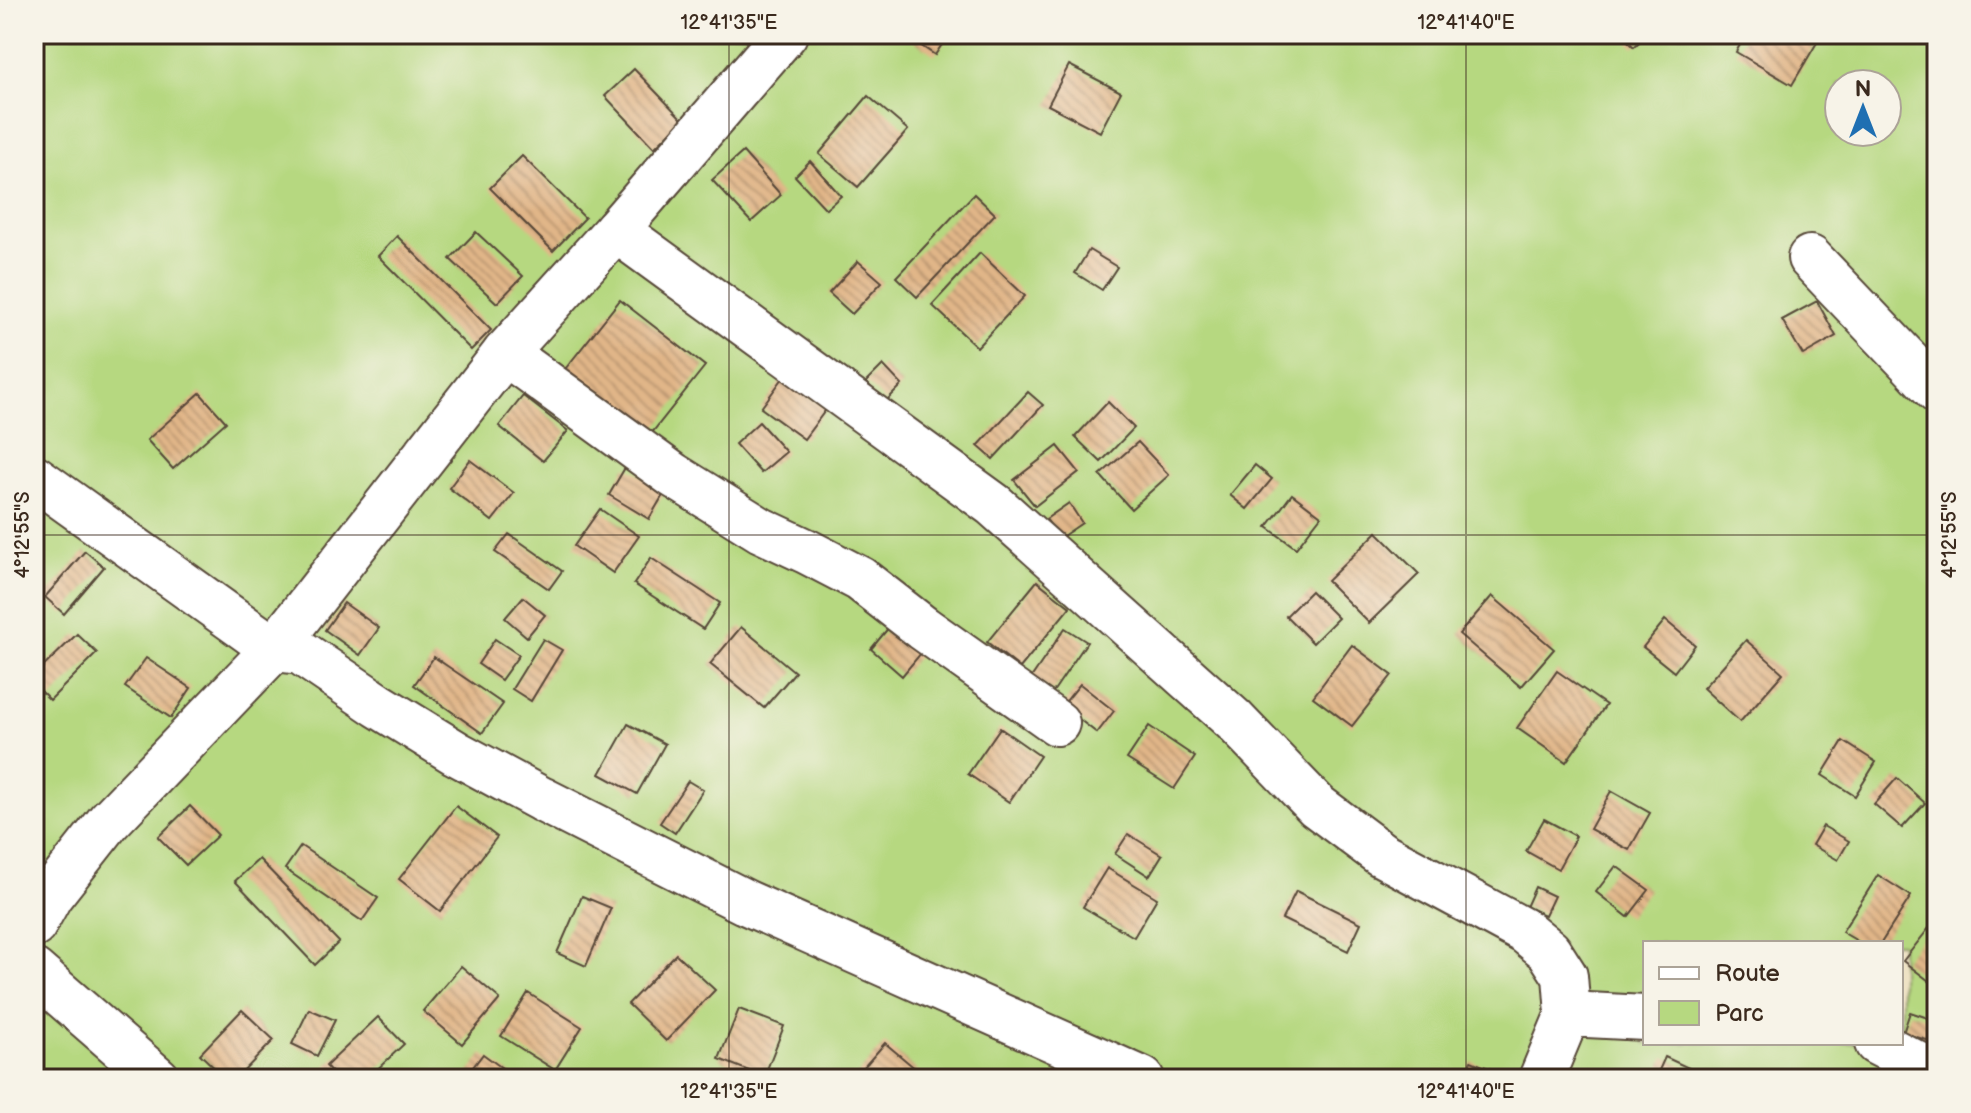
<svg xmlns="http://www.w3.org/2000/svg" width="1971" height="1113" font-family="'Balsamiq Sans',sans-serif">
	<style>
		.green { fill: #b6d880; stroke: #78814f; stroke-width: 2; fill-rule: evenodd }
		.building { fill: url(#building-back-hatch) }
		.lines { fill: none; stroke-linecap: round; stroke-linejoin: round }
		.minor-casing { stroke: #564637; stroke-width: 48 }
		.major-casing { stroke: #564637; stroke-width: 48 }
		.minor { stroke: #fff; stroke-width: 44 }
		.major { stroke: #fff; stroke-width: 44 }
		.ticks { fill: none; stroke: #3b2a1e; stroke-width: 2; stroke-opacity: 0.45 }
		.neatline { fill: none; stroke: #3b2a1e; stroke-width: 3 }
		.ticks-label { font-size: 20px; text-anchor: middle; fill: #3b2a1e }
	</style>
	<defs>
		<pattern id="building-back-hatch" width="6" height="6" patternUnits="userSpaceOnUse" patternTransform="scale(2)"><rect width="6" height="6" fill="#e1b688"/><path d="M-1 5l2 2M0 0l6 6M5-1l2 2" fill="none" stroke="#b8946f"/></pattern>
	</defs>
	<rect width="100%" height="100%" fill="#f7f3e8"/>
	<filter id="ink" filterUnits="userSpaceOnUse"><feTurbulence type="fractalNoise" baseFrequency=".0125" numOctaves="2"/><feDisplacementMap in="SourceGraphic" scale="16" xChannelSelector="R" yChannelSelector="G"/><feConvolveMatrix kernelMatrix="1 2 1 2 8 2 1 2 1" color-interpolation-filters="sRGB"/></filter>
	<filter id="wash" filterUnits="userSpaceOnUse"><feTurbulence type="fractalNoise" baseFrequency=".006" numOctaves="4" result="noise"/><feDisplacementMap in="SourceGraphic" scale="32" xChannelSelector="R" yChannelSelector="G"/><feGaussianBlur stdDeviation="1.8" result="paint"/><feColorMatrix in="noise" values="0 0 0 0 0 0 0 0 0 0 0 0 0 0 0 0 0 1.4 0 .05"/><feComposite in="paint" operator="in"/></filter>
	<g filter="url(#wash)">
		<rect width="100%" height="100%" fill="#eee2c5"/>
		<path class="green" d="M34,34H1937V1079H34ZM1839,84H1887V132H1839ZM1645,943H1901V1043H1645Z"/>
		<g id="blocks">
			<g class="building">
				<polygon points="603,34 623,34 614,44"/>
				<polygon points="910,34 949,34 935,55 908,37"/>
				<polygon points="1621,34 1647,34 1634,47"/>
				<polygon points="1746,34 1822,34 1792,85 1736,52"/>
				<polygon points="1069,65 1121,92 1100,132 1048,105"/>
				<polygon points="634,69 683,120 654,148 605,96"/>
				<polygon points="868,96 908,130 858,187 819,154"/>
				<polygon points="743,152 781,195 751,222 712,180"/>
				<polygon points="522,156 585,218 553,251 490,188"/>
				<polygon points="810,161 841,196 826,209 795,176"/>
				<polygon points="974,194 995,214 917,297 896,277"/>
				<polygon points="476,232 523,276 497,303 450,259"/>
				<polygon points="397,236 491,330 471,350 378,256"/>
				<polygon points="1089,250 1117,267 1102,290 1075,273"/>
				<polygon points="980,253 1025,296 977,347 932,305"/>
				<polygon points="858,261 882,282 852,314 829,293"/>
				<polygon points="620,300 705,366 647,439 562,373"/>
				<polygon points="1817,301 1836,336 1803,355 1782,320"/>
				<polygon points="883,365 902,385 885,402 866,382"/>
				<polygon points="783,378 827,408 804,439 761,408"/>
				<polygon points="1028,392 1043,405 993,459 978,446"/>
				<polygon points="200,393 226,422 173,469 147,440"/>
				<polygon points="523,396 568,431 543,461 499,426"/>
				<polygon points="1108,402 1134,428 1101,462 1075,437"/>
				<polygon points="759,422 786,452 761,473 735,444"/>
				<polygon points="1138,442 1169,475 1131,509 1100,475"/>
				<polygon points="1058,446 1079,472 1035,506 1014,480"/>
				<polygon points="470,460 514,493 492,521 449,488"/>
				<polygon points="1255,465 1272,479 1247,509 1230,495"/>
				<polygon points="626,466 666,490 649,519 609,495"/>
				<polygon points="1292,494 1321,516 1296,548 1267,527"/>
				<polygon points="1069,503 1082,523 1060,538 1046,519"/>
				<polygon points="600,509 639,536 613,573 574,546"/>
				<polygon points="1377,532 1419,574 1369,623 1327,581"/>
				<polygon points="509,534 562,571 549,589 495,552"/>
				<polygon points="85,551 104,567 64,614 45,597"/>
				<polygon points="651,558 720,603 703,629 634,584"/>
				<polygon points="1037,581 1070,607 1020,668 987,642"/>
				<polygon points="1311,591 1338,618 1313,643 1286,616"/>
				<polygon points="1492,596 1554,649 1521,687 1459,634"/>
				<polygon points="523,597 545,615 527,637 505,618"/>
				<polygon points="344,603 379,628 360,655 325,630"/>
				<polygon points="1665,620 1695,645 1674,672 1643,647"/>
				<polygon points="890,626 922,652 902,676 871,649"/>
				<polygon points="741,627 795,672 764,708 710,664"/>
				<polygon points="1065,628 1087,642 1053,692 1031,678"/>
				<polygon points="77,634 97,653 50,700 34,684 34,676"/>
				<polygon points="495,639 519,655 501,680 478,664"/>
				<polygon points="543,639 562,650 531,701 512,689"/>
				<polygon points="1746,640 1783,673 1740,722 1703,688"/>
				<polygon points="1352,645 1392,675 1352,726 1313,697"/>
				<polygon points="434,657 503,704 482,733 414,685"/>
				<polygon points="146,658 191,688 171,718 125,687"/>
				<polygon points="1557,671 1606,705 1566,762 1517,728"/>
				<polygon points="1080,684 1114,711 1097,733 1062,706"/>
				<polygon points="628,724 665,744 637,794 600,774"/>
				<polygon points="1149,726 1195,757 1174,789 1127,759"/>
				<polygon points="1000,728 1040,756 1009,802 968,774"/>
				<polygon points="1843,741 1876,762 1855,796 1822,775"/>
				<polygon points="1897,778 1925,803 1902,828 1874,804"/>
				<polygon points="688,781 703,790 675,833 660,823"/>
				<polygon points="1611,791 1650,813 1629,850 1590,829"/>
				<polygon points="190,806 218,835 186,865 158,837"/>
				<polygon points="456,806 497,837 440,911 399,879"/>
				<polygon points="1544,819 1576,836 1558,869 1526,851"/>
				<polygon points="1823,826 1849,841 1838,860 1812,845"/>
				<polygon points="1128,834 1162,855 1149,876 1115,854"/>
				<polygon points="301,846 378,898 362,921 285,869"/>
				<polygon points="259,859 339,942 315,965 235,881"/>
				<polygon points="1616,866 1649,890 1628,917 1596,892"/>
				<polygon points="1107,868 1157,898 1134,937 1083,907"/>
				<polygon points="1878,875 1911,896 1881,943 1861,943 1842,932"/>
				<polygon points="1535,887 1554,896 1545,915 1526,907"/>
				<polygon points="1296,891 1361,923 1348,951 1282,919"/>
				<polygon points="582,896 611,908 586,966 557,953"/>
				<polygon points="1937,918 1937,987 1903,961"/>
				<polygon points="676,954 715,990 666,1041 628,1004"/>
				<polygon points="461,966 500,999 462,1044 423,1011"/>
				<polygon points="528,993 582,1027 555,1070 501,1036"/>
				<polygon points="309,1009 335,1020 317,1056 292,1044"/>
				<polygon points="739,1009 784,1026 764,1077 719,1059"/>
				<polygon points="242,1010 274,1040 236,1079 226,1079 200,1054"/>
				<polygon points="1910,1012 1937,1021 1937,1043 1903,1033"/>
				<polygon points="378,1017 404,1044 367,1079 338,1079 326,1066"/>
				<polygon points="885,1043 924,1076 922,1079 861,1079 857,1075"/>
				<polygon points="483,1054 517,1079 464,1079"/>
				<polygon points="1665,1057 1706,1076 1705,1079 1655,1079"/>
				<polygon points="1471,1061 1503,1074 1501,1079 1463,1079"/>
			</g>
		</g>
	</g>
	<g filter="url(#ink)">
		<use href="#blocks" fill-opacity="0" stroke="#564637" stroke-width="2"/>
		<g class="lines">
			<defs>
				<g id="minor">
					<polyline points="616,230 994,505 1234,720 1317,806 1381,854 1526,932 1549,951 1565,976 1568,1014"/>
					<polyline points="1810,258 1937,391"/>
					<polyline points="505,353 673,475 761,530 806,551 860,579 923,628 1057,723"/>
					<polyline points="34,925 50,896 109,821 274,649 505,353 616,230 785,34"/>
					<polyline points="34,971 158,1079"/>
					<polyline points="1877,1043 1937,1074"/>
					<polyline points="1541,1079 1568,1014 1645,1018"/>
				</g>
				<polyline id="major" points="34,477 274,649 300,652 378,705 456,753 541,799 745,902 1142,1079"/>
			</defs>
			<use href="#minor" class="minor-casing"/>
			<use href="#major" class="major-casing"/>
			<use href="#minor" class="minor"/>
			<use href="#major" class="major"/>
		</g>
	</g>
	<path class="ticks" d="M729,34V1079M1466,34V1079M34,535H1937"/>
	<rect width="1971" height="1113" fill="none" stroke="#f7f3e8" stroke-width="88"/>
	<rect x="1643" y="941" width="260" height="104" fill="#f7f3e8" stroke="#aca397" stroke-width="2"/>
	<rect x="1659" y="967" width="40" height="12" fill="#ffffff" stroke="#aca397" stroke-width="2"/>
	<text x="1715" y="981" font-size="24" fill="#3b2a1e">Route</text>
	<rect x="1659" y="1001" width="40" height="24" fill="#b6d880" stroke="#aca397" stroke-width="2"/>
	<text x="1715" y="1021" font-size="24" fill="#3b2a1e">Parc</text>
	<g transform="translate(1863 108)"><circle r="38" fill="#f7f3e8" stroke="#aca397" stroke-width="2"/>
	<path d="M0-6L14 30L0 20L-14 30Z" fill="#1f6fb2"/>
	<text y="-12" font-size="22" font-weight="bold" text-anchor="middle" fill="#3b2a1e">N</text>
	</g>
	<rect x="44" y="44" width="1883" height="1025" class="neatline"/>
	<g class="ticks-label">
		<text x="729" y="29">12°41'35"E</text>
		<text x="1466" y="29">12°41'40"E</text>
		<text transform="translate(22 535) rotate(-90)" y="7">4°12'55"S</text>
		<text transform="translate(1949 535) rotate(-90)" y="7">4°12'55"S</text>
		<text x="729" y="1098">12°41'35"E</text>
		<text x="1466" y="1098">12°41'40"E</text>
	</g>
</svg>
